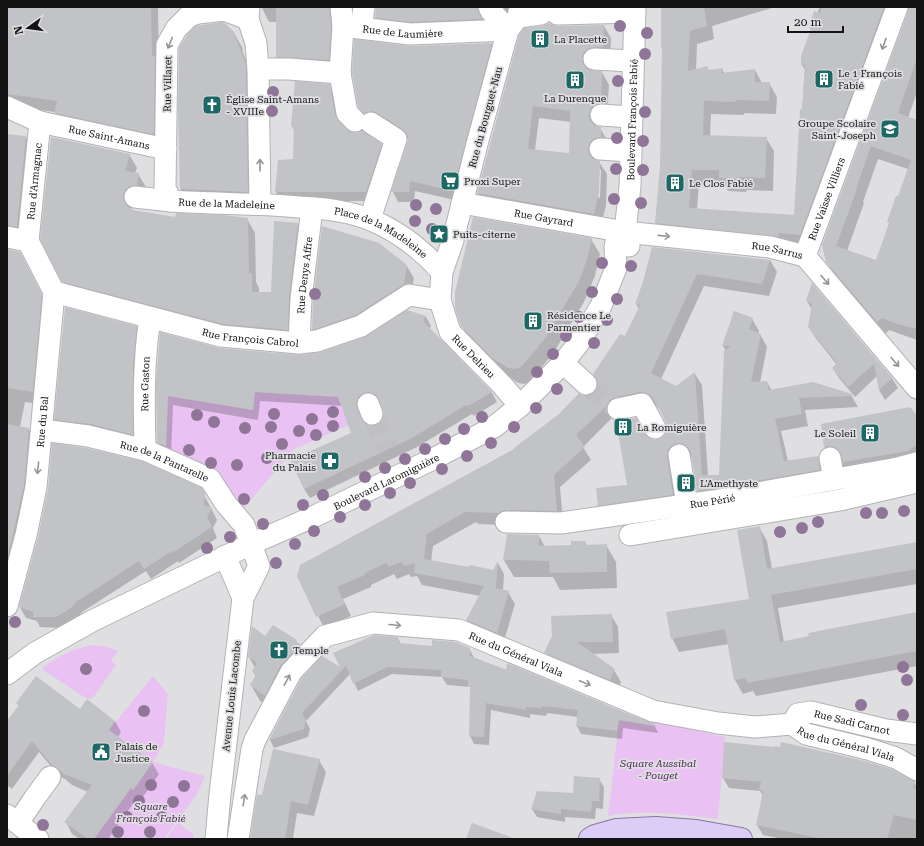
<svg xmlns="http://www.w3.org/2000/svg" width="924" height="846" font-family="'Roboto Serif',serif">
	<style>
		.green { fill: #e9c2f3 }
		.shadow { fill: #0003; fill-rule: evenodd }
		.building { fill: #c1c3c6; fill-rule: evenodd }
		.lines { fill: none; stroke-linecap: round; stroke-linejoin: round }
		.minor-tunnel { stroke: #c0c0c3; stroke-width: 21; stroke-dasharray: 21 10; stroke-linecap: butt }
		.minor-casing { stroke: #b3b3b6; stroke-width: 23 }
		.major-casing { stroke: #8776a4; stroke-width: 24 }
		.minor { stroke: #fff; stroke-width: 21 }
		.major { stroke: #dccdf7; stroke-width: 22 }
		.tree { fill: #8f7597 }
		.oneway { stroke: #959595 }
		.labels { text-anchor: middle; stroke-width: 3.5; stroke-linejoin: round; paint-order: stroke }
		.street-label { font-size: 10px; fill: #131314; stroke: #dfdfe2 }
		.poi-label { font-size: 10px; fill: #131314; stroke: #dfdfe2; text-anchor: start }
		.park-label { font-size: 10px; font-style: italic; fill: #4e1f5a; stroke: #dfdfe2 }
	</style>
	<rect width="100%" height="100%" fill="#dfdfe2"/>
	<g class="green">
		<polygon points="255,392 338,397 349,425 294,449 244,508 217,477 166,451 168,396 253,410"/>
		<path d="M89,645L104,646L118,651L111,661L116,665L93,698L87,699L42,669C56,656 71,651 89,645Z"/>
		<polygon points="153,676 168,694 164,743 153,762 205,776 197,794 164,839 94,839 131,788 134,790 153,762 109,730"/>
		<path d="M634,712L652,721L725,737L718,819C682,815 645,809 608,816L619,721L632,722Z"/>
		<polygon points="178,822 193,834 194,839 166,839"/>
	</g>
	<g class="shadow">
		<polygon points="7,7 158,7 160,144 62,125 55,112 10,106 7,110"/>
		<polygon points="258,7 339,7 335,72 284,69 277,57 277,22 269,22 262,8"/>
		<polygon points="374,7 496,7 486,12 483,19 485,26 383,30 376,17 376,8"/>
		<polygon points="497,7 529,7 511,18 504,9"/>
		<path d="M664,7H775L712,26L714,39L697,44L696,70L707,67L709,71L722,69L725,74L755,70L762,83H769L777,97L776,114L744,113V115L711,114L710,137L766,138L774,151L773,191L747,190L746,192L728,191L723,183H699L697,209L795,216L805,70L802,65L811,30L810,28L820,7H917V92L908,118L917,121V340L889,330L885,334L835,275L827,262L909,9L903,8L807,248L664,236L656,223L661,167ZM878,159L908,169L899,198L888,222L890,224L877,261L847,251L864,203L863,202Z"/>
		<path d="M604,26L611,38L610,59L590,65L589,70L602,72L609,85L607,115L598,120L596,126L600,128L607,140L597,154L595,160L599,162L607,174L606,205L601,226L485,206L478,193L520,36L557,27ZM539,118L571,122L570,154L535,150ZM599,168L601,170L600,198L598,197Z"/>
		<polygon points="234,33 243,49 242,50 254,80 256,207 190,205 181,189 180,48"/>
		<polygon points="492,44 497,54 459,201 415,191 414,202 398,202 393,192 409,139 384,123 365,118 359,107"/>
		<polygon points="329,85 335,95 340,124 351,133 381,145 386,154 371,201 282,201 276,192 294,160 295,132 292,126"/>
		<polygon points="7,135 26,137 33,149 24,238 7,240"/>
		<polygon points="129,154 137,168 135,173 138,174 146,187 144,198 132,204 131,209 134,212 176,218 247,219 255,233 256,282 259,288 259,293 272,293 298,224 305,237 295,343 71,295 63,281"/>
		<polygon points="591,239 600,254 595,276 584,302 554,352 537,373 529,381 525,384 518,383 502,372 470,341 462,325"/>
		<polygon points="7,250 26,265 48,307 39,404 25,402 20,427 29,429 36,441 7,596"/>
		<polygon points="770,260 777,272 769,296 704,286 661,379 676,387 695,374 702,385 708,476 720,476 726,351 723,346 735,313 752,319 759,331 758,334 760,334 767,347 760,383 767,382 772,391 851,395 858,407 805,410 808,426 781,431 788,461 818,457 825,469 826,482 705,503 698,491 692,457 685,455 680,507 606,517 599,505 628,486 645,436 649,439 654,441 662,439 666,434 668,429 666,422 660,409 655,405 647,404 613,418 613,419 612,418 583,447 591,460 560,487 563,522 505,525 478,524 476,522 433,546 431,562 494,571 498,563 504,574 503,591 508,592 515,604 503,644 474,632 467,620 480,596 422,585 417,576 411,577 409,574 397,579 394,574 371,585 371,587 343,599 351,616 324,628 298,575 515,450 584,397 590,396 595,393 639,309 636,304 644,282"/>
		<polygon points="406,265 414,278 411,297 320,342 313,329"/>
		<polygon points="813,285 892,378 898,388 885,400 879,390 877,376 855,397 839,378 833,368 837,365 815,337 809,327 812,310 807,301"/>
		<path d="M408,311L426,317L431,326L429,329L492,393L497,402L474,416L472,414L417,447L310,498L304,489L352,433L343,406L260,401L258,420L173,405L171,455L164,452L158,442V384L220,349L300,356L321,353L365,338ZM375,401L381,404L385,415L382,422L376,426L370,427L364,424L362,419L361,412Z"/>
		<polygon points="136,327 141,336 137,443 60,428 55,419"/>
		<polygon points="917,417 917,473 838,469 825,448 822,425"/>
		<polygon points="201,489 217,520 213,528 217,538 179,563 178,561 151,579 146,571 82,612 77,619 62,628 40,627 37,621 26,618 20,607"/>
		<polygon points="759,527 767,541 772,569 917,543 917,584 778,608 784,642 917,613 917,666 756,696 753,691 743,694 735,680 729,644 679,652 672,638 750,600"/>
		<polygon points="508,535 539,536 545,547 572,546 585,542 587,545 606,545 616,562 617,588 560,590 553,577 514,577 504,560"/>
		<polygon points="611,615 618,627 619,653 592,654 614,670 621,682 617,691 552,664 545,652"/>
		<polygon points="266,637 296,641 309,661 274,711 260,701 251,685 256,677 253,671 255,668 249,657"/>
		<polygon points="398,638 401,645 469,648 474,658 654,724 658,733 623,728 622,739 581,734 577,726 578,717 547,713 546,716 530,714 530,718 491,710 489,745 474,744 470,736 471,690 470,687 447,685 442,677 392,674 358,691 350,674 306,721 310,729 308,737 274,748 270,740 302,680 342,670 334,654"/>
		<polygon points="17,703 80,710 115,721 121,732 118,737 152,763 159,774 140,801 137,798 108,839 80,839 72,834 66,822 88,792 72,785 65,779 59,776 39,752 12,789 7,785 7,722 19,706"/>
		<polygon points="319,760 326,772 314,816 297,813 293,839 252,839 262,796"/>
		<polygon points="723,778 914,782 917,788 917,839 783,839 763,835 757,825 763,796 760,791 729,788"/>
		<polygon points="599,779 604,787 603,809 596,808 595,819 565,817 565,822 537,817 532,809 574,794"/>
	</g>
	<g class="building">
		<polygon points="7,7 151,7 152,57 155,55 154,132 152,134 54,113 57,101 7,94"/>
		<polygon points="276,7 329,7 331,26 329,60 276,57"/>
		<polygon points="376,7 477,7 482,19 410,22 375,18"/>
		<polygon points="661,7 704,7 707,26 690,31 688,71 708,66 708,70 723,68 722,73 755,69 755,82 770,82 769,101 737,100 736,102 704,101 703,135 767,137 765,178 739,177 739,179 719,178 719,170 692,170 689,208 794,215 800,109 802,109 805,65 801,65 801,56 811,29 809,28 814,11 820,13 822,7 884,7 800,235 779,233 778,237 655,223 660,167 662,48 661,48"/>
		<path d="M909,7H917V58L898,113L917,120V329L897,324L882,318L877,322L826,262L822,245L908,11ZM871,146L911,160L898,196H896L887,222L889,223L876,260L836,246L857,189H856Z"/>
		<polygon points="222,22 226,24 235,33 234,34 246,64 248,192 180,189 178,109 179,48 187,35 195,26"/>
		<path d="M549,23L557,26L604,25L603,47L589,48L584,52L582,58L583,64L587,69L593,71H602L601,103L595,104L591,108L589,115L590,121L594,125L601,127V137L594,138L590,143L588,148L589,154L593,159L600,161L599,192L594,214L477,193L519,35L524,28L543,26ZM533,106L570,111L569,153L528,149Z"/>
		<polygon points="354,39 410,46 492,43 453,191 410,181 409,192 391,192 407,143 408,137 406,132 402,129 377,113 371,111 364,114 358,107 352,72"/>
		<polygon points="295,81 330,84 335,115 339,121 352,132 358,133 362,130 382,144 366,192 275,192 278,160 293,159 294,127 291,126"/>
		<polygon points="7,134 26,136 17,227 7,225"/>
		<polygon points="51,137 130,154 125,171 139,173 137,185 130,186 125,190 123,196 124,202 128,207 133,209 133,210 175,217 176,213 224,215 248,218 249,273 252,273 252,292 271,292 274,221 298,223 289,298 288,330 223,324 62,282 40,239"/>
		<polygon points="473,217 592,238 587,260 579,281 546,337 529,358 521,367 516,369 508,368 492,358 461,326 455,309 455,292"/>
		<polygon points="322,226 379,243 407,265 404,284 356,315 312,330 313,300"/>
		<polygon points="652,247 770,260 762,284 697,274 651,373 676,386 695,372 702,475 719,475 724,351 731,346 722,346 734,311 753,318 749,329 761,334 751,382 767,381 769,390 813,382 852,394 852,396 799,398 802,414 775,419 784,461 818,456 820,470 697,491 691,453 688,448 684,444 677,443 671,446 668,450 667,457 673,495 598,506 596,488 627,485 617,426 613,420 620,421 636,418 645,434 649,438 654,440 661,438 665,434 667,429 666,422 653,398 647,393 640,392 616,397 610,400 607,405 606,409 605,407 576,435 585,447 554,475 557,511 506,510 498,513 465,512 427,534 424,559 469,567 470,565 493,570 498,561 496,588 509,591 497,633 466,620 484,586 414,573 415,563 404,566 402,562 389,567 386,563 365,573 365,575 337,587 345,604 316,617 297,576 300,565 514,449 514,448 559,414 579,393 584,396 589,396 595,392 598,387 598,381 593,374 620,334 625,336 640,305 635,304 643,282"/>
		<polygon points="7,249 20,252 42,294 33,392 7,388"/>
		<polygon points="812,283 892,378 879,390 874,364 848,387 832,368 837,363 808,327 812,304 806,301"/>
		<polygon points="65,307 137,326 133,366 133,435 91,424 54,420"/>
		<path d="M407,310L426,316L423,321L492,392L468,406L466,405L412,438L304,489L290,460L351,433L338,397L255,392L253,410L168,396L166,446L157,442L156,384L160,332L220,348L300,355L321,352L365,337ZM369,392L376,395L383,410L384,416L382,421L376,425L370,426L364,423L357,408L356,402L359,396L364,393Z"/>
		<polygon points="910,407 917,415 917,445 908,451 843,462 839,450 834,447 828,446 824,448 821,424"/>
		<polygon points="7,424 29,428 24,485 7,560"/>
		<polygon points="52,443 86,448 141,461 202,488 205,493 204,505 212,508 207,517 212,527 172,553 172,551 144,569 139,561 76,602 71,608 56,617 33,617 34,612 19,607 38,537 48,489"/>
		<polygon points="760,526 767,569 917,542 917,569 771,595 780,642 809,636 808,633 917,612 917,651 747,683 746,678 734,680 725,629 671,639 666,612 749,599 737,530"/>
		<polygon points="507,534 539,535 539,546 571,545 571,541 585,541 586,545 607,544 607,572 550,573 549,561 503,560"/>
		<polygon points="612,614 613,642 577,642 615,669 610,680 544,653 552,636 551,616"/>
		<polygon points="273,625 297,640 296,642 301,644 280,666 265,696 250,685 256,675 252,671 257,663 248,657 252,626 265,636"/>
		<polygon points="374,635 398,637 399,643 432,646 432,640 456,642 470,648 470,656 506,670 507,663 648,722 655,724 654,726 619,720 617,731 576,726 578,710 542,706 542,708 526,707 526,710 486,703 484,737 469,736 470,687 468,687 468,680 441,677 441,670 387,667 353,684 346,666 302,713 306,720 304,729 269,740 301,679 322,656 340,667 333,653"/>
		<polygon points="36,676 80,709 87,699 115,721 109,730 153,762 133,790 131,788 94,839 88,839 64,822 92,785 64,774 57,768 52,765 32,741 7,776 7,721 19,705 16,703"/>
		<polygon points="724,742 775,747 775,746 780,747 781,742 865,761 891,769 915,781 913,788 917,789 917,820 894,815 887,839 823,839 756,825 763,791 759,790 761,782 722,778"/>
		<polygon points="273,749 320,759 308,805 291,801 285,839 250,839 257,794 262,795"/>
		<polygon points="574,776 600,778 599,801 592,801 591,812 561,809 561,814 531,809 537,791 573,793"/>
		<polygon points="472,823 511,837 510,839 466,839"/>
	</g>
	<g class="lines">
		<g class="minor-tunnel">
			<polyline points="586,384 618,409"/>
			<polyline points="372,414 389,449"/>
		</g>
		<defs>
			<g id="minor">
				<polyline points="249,7 248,19 256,43 258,69 260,204"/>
				<polyline points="341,7 343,26"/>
				<polyline points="489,7 491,11 508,30"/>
				<path id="s1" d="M520,7L518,17L508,30L477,144L453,240L442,272L440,300L450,332L503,386L520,406"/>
				<polyline points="557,14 635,12"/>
				<polyline points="518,17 541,14"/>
				<path id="s2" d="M248,19L224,10L198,13L189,16L176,29L167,45L165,188L171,201C214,204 257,203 299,207C323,208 349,211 371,220C398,231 423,251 442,272"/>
				<polyline points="361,28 364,7"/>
				<polyline points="594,59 632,61"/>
				<polyline points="258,69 289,69 340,73"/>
				<path id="s3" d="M7,107L40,122L166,149"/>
				<polyline points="601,115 631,117"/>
				<path id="s4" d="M355,121L347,113L340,73L343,26L410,34L508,30"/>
				<polyline points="600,149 630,151"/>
				<polyline points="135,197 171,201"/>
				<path id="s5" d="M462,203L625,232L770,247L805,256L917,388"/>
				<polyline points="370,219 396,139 371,123"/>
				<polyline points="7,237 28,241"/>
				<path id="s6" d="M28,241L40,122"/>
				<path id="s7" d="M629,246L625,232L630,186L635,7"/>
				<path id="s8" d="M805,256L897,7"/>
				<path id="s9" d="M54,292L221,336L299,343L317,341L361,326L409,295L440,300"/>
				<path id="s10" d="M299,343L301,299L312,208"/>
				<polyline points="563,363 586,384"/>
				<polyline points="368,404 372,414"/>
				<polyline points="618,409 642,404 655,428"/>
				<path id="s11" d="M42,430L88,436L145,450L210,479L226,504L244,525L259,566L243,598L220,794L216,839"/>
				<path id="s12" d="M145,450C144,405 143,362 150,318"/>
				<polyline points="679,455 687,504"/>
				<polyline points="830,458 834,479"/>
				<path id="s13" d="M506,522L561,523L713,501L898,468L917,463"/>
				<polyline points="630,535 840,500 917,482"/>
				<polyline points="225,556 243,598"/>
				<path id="s14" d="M7,606L26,535L36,487L54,292L28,241"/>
				<path id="s15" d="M7,674L35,653L92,621L251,544L315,516L433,459L494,427L520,406L563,363L578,344L601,306L616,268L615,247L617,237L625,232"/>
				<path id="s16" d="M792,724L798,714L811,712L886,730L917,734"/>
				<polyline points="7,815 38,839"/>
				<polyline points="18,823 34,799 50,777"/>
				<path id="s17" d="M238,839L252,749L255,740L291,672L325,636L373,623L459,630L653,711L718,723L755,727L792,724L806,734L868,749L896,758L917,770"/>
			</g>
			<polyline id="major" points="590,839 595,836 616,830 656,828 696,831 741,839"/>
		</defs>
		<use href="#minor" class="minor-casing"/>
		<use href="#major" class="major-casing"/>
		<use href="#minor" class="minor"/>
		<use href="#major" class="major"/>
	</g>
	<g class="tree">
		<circle cx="620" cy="26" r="6"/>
		<circle cx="647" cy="33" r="6"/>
		<circle cx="645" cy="54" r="6"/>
		<circle cx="618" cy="81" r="6"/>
		<circle cx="273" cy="92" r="6"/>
		<circle cx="272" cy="111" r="6"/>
		<circle cx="645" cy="112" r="6"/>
		<circle cx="617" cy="138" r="6"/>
		<circle cx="643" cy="141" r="6"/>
		<circle cx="616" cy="169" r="6"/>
		<circle cx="643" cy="170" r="6"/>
		<circle cx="614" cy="199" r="6"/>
		<circle cx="641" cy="203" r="6"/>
		<circle cx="416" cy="205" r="6"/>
		<circle cx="436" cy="209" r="6"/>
		<circle cx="415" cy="221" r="6"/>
		<circle cx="432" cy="229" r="6"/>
		<circle cx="602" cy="263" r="6"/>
		<circle cx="631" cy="266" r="6"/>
		<circle cx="592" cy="292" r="6"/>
		<circle cx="315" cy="294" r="6"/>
		<circle cx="617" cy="299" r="6"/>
		<circle cx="579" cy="317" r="6"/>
		<circle cx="607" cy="320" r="6"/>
		<circle cx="566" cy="336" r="6"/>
		<circle cx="594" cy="343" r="6"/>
		<circle cx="553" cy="354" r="6"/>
		<circle cx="537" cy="372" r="6"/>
		<circle cx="557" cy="389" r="6"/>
		<circle cx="536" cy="408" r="6"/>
		<circle cx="333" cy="412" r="6"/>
		<circle cx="274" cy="414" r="6"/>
		<circle cx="197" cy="415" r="6"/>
		<circle cx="482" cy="417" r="6"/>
		<circle cx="312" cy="419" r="6"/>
		<circle cx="214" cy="422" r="6"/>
		<circle cx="333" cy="426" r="6"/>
		<circle cx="271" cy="427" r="6"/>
		<circle cx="514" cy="427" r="6"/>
		<circle cx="245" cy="428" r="6"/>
		<circle cx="464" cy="429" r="6"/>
		<circle cx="299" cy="431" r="6"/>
		<circle cx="316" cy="435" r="6"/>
		<circle cx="445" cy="439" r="6"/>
		<circle cx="491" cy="443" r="6"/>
		<circle cx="282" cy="444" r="6"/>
		<circle cx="425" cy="449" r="6"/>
		<circle cx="189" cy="450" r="6"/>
		<circle cx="467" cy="456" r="6"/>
		<circle cx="267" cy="458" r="6"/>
		<circle cx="405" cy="459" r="6"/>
		<circle cx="211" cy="463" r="6"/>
		<circle cx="237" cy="465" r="6"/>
		<circle cx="385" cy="468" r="6"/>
		<circle cx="442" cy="469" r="6"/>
		<circle cx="365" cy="477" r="6"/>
		<circle cx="410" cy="483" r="6"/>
		<circle cx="390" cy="493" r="6"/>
		<circle cx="323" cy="495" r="6"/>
		<circle cx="244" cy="499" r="6"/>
		<circle cx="303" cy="505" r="6"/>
		<circle cx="365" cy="505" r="6"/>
		<circle cx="904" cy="511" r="6"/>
		<circle cx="866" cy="513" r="6"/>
		<circle cx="882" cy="513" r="6"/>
		<circle cx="340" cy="517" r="6"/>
		<circle cx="818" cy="522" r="6"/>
		<circle cx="263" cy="524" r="6"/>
		<circle cx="802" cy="528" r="6"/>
		<circle cx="314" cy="531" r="6"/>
		<circle cx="780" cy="532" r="6"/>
		<circle cx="230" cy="537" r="6"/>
		<circle cx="295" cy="544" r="6"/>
		<circle cx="207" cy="548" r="6"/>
		<circle cx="276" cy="563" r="6"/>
		<circle cx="15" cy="622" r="6"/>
		<circle cx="903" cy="667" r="6"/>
		<circle cx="86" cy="669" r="6"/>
		<circle cx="907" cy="680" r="6"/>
		<circle cx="861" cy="705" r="6"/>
		<circle cx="144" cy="711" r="6"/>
		<circle cx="903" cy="715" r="6"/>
		<circle cx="151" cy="785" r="6"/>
		<circle cx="184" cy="786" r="6"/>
		<circle cx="139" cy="801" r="6"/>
		<circle cx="173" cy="802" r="6"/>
		<circle cx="127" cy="817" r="6"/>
		<circle cx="162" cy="817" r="6"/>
		<circle cx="43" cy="825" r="6"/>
		<circle cx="118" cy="832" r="6"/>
		<circle cx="150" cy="832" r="6"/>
	</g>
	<defs><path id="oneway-shaft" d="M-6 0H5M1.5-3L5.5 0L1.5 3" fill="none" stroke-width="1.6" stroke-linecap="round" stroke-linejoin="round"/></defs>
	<g class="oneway">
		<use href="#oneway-shaft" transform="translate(170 43) rotate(112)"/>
		<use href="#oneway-shaft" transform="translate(884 44) rotate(110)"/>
		<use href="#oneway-shaft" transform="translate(260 165) rotate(-90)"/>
		<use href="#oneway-shaft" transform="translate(664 236) rotate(6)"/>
		<use href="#oneway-shaft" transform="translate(825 280) rotate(49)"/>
		<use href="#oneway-shaft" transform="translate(895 362) rotate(49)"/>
		<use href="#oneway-shaft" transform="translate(38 468) rotate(96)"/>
		<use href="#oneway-shaft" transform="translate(395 625) rotate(5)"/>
		<use href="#oneway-shaft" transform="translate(287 680) rotate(-62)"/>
		<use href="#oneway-shaft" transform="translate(585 683) rotate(22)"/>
		<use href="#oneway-shaft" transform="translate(244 800) rotate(-81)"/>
	</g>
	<defs>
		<symbol id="building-square" viewBox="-11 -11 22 22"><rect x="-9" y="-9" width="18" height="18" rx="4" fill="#1b6864" stroke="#dfdfe2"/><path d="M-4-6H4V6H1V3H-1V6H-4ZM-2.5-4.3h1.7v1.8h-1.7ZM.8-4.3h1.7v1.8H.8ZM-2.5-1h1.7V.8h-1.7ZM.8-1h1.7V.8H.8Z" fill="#fff"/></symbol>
		<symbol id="church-square" viewBox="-11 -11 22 22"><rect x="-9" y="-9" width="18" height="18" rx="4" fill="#1b6864" stroke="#dfdfe2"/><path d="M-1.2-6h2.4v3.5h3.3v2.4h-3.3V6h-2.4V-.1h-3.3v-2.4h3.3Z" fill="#fff"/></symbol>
		<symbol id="school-square" viewBox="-11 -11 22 22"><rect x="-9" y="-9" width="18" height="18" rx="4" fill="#1b6864" stroke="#dfdfe2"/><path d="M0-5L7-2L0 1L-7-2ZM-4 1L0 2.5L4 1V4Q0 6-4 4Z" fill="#fff"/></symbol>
		<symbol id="supermarket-square" viewBox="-11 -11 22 22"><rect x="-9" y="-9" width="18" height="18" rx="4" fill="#1b6864" stroke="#dfdfe2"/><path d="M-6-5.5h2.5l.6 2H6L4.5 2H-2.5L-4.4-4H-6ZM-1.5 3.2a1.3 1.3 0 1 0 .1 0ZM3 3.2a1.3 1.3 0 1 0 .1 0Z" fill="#fff"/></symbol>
		<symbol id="sight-square" viewBox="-11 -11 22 22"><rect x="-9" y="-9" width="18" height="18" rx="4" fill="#1b6864" stroke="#dfdfe2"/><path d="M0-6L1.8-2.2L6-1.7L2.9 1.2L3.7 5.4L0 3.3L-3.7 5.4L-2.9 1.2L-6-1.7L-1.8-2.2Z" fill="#fff"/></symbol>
		<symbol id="pharmacy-square" viewBox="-11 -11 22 22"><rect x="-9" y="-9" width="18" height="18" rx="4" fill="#1b6864" stroke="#dfdfe2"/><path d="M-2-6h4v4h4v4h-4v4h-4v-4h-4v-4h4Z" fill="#fff"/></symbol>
		<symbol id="civic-square" viewBox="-11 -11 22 22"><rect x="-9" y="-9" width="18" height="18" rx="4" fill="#1b6864" stroke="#dfdfe2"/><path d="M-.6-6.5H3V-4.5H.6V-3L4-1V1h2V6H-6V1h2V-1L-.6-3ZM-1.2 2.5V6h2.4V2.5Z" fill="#fff"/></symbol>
	</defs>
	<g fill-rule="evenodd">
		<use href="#building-square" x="529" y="28" width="22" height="22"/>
		<use href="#building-square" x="813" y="68" width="22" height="22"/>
		<use href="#building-square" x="564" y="69" width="22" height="22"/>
		<use href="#church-square" x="201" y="94" width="22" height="22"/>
		<use href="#school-square" x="879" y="118" width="22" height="22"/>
		<use href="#supermarket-square" x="439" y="170" width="22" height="22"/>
		<use href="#building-square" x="664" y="172" width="22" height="22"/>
		<use href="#sight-square" x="428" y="223" width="22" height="22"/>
		<use href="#building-square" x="522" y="310" width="22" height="22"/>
		<use href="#building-square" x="612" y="416" width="22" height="22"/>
		<use href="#building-square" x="859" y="422" width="22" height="22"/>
		<use href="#pharmacy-square" x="319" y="450" width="22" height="22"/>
		<use href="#building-square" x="675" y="472" width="22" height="22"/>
		<use href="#church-square" x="268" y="639" width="22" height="22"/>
		<use href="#civic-square" x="90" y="741" width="22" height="22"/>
	</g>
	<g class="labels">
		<g class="street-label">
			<text dy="4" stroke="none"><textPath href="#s4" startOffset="159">Rue de Laumière</textPath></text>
			<text transform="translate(167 84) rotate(-89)" y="4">Rue Villaret</text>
			<text transform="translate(485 117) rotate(-75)" y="4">Rue du Bourguet-Nau</text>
			<text dy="4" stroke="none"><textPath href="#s7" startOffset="127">Boulevard François Fabié</textPath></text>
			<text dy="4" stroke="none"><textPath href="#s3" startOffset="107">Rue Saint-Amans</textPath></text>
			<text dy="4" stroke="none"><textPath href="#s6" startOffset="60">Rue d'Armagnac</textPath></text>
			<text dy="4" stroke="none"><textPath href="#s8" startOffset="61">Rue Vaïsse Villiers</textPath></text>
			<text dy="4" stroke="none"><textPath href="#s2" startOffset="311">Rue de la Madeleine</textPath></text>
			<text dy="4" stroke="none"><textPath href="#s5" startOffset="83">Rue Gayrard</textPath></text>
			<text dy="4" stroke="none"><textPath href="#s2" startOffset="471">Place de la Madeleine</textPath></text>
			<text dy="4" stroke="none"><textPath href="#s5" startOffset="319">Rue Sarrus</textPath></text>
			<text dy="4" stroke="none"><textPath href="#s10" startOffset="68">Rue Denys Affre</textPath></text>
			<text dy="4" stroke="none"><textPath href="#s9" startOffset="202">Rue François Cabrol</textPath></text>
			<text dy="4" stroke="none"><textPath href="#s1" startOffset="373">Rue Delrieu</textPath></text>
			<text dy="4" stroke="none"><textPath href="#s12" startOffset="66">Rue Gaston</textPath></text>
			<text dy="4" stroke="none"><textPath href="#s14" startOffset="188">Rue du Bal</textPath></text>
			<text dy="4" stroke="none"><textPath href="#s11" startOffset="127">Rue de la Pantarelle</textPath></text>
			<text dy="4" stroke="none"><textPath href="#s15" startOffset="426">Boulevard Laromiguière</textPath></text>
			<text dy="4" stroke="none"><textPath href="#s13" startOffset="208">Rue Périé</textPath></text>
			<text dy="4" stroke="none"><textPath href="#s17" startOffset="425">Rue du Général Viala</textPath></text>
			<text transform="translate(231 696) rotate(-84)" y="4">Avenue Louis Lacombe</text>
			<text dy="4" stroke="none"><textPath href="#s16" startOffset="67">Rue Sadi Carnot</textPath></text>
			<text dy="4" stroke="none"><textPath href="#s17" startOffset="772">Rue du Général Viala</textPath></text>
		</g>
		<g class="poi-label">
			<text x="554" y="43">La Placette</text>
			<text x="838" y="77">Le 1 François<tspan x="838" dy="12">Fabié</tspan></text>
			<text x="575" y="102" text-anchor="middle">La Durenque</text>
			<text x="226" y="103">Église Saint-Amans<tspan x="226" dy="12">- XVIIIe</tspan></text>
			<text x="876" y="127" text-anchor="end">Groupe Scolaire<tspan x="876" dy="12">Saint-Joseph</tspan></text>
			<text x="464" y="185">Proxi Super</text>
			<text x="689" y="187">Le Clos Fabié</text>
			<text x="453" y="238">Puits-citerne</text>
			<text x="547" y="319">Résidence Le<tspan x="547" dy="12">Parmentier</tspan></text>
			<text x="637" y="431">La Romiguière</text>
			<text x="856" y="437" text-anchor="end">Le Soleil</text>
			<text x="316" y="459" text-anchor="end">Pharmacie<tspan x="316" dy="12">du Palais</tspan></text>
			<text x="700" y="487">L'Amethyste</text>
			<text x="293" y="654">Temple</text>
			<text x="115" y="750">Palais de<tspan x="115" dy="12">Justice</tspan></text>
		</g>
		<g class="park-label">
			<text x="658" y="767">Square Aussibal<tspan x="658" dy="12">- Pouget</tspan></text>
			<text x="151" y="810">Square<tspan x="151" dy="12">François Fabié</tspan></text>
		</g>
	</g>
	<rect width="924" height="846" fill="none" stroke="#131314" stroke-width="16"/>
	<g transform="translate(28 28) rotate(256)" stroke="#dfdfe2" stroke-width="3" paint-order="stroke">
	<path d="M0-3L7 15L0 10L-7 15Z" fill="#131314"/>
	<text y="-6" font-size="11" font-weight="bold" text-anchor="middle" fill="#131314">N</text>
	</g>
	<path d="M788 26v6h55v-6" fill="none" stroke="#131314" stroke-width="2"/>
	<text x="794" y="26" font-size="12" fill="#131314" stroke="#dfdfe2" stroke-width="3" paint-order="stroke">20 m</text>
</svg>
